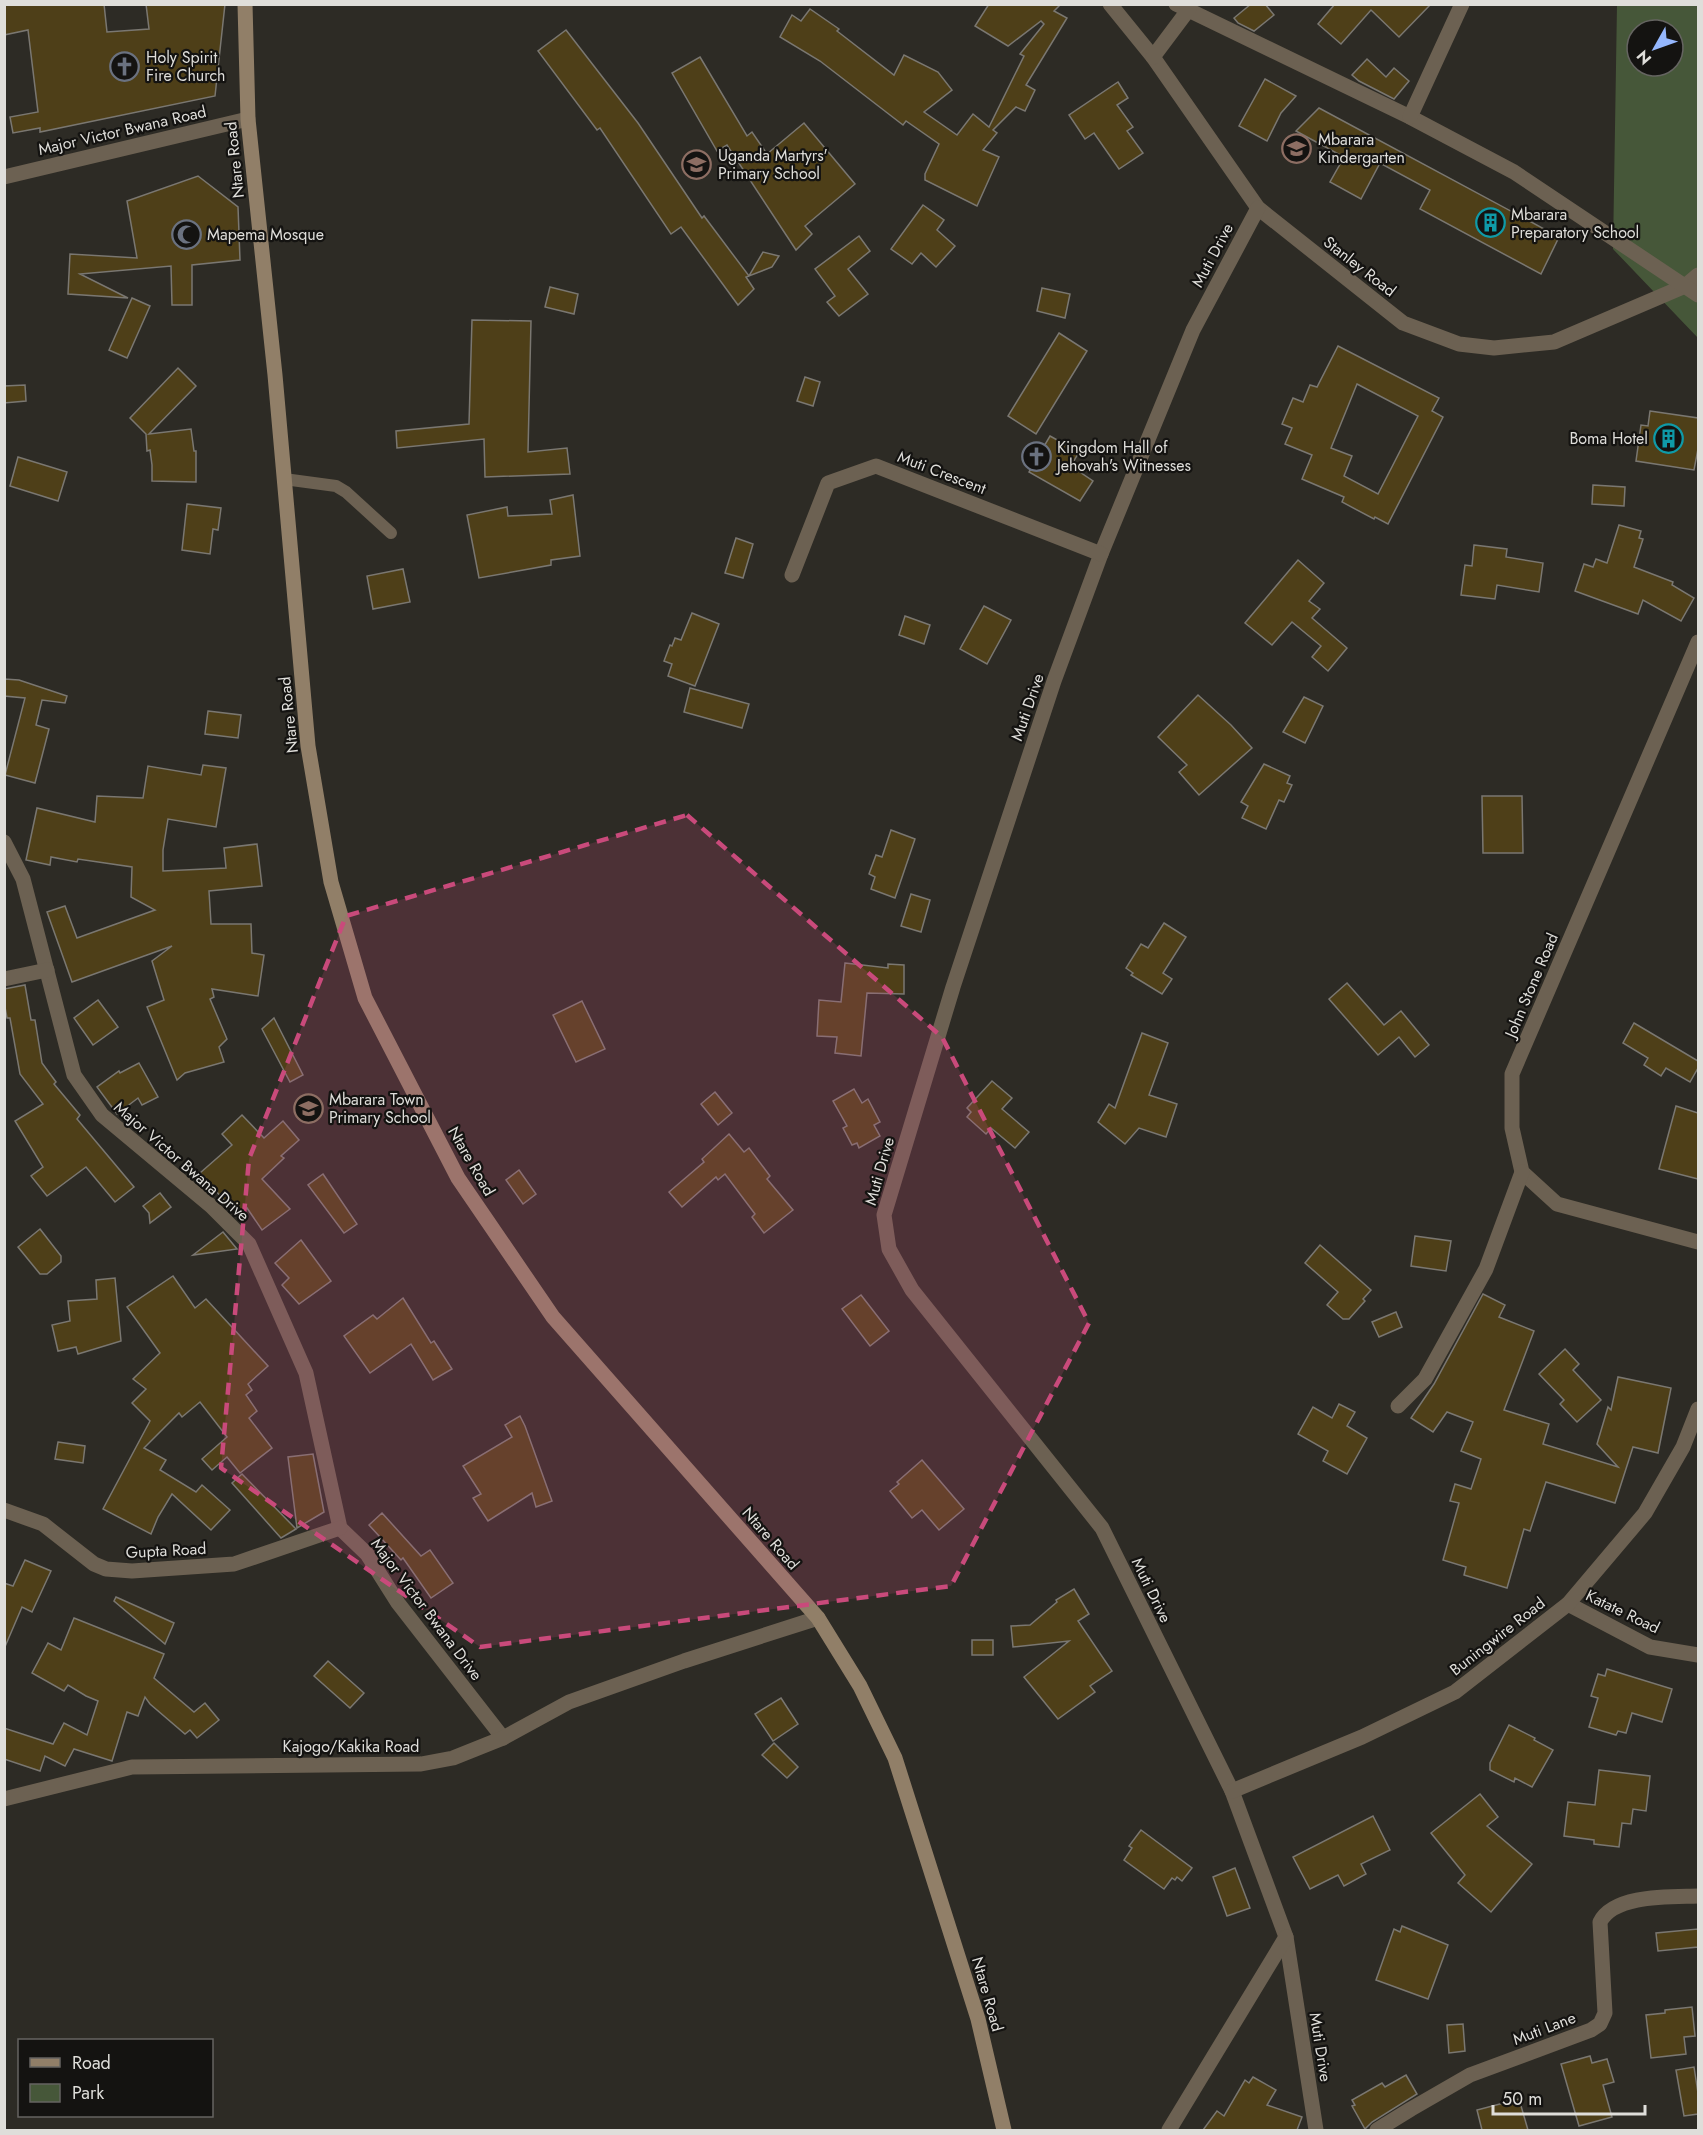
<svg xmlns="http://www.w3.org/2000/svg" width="1703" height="2135" font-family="Jost,sans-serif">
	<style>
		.green { fill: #465739; fill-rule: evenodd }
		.building { fill: #4e3f18; stroke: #7a7771; stroke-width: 1.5; fill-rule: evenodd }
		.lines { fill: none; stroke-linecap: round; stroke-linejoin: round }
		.service { stroke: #6c6152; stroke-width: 12 }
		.minor { stroke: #6c6152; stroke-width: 15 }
		.secondary { stroke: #917f68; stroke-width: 15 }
		.marked { fill: #c94a7b; fill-opacity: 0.2; stroke: #c94a7b; stroke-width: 4.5; stroke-dasharray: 12 8; stroke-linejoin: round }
		.labels { text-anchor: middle; stroke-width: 4.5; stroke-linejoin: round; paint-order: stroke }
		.poi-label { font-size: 16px; fill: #dfdeda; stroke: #141311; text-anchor: start }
		.street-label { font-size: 16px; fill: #dfdeda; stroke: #141311 }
	</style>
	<rect width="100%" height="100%" fill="#2d2b25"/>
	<path class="green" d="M1617,5H1698V338L1613,249ZM1637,30H1673V66H1637Z"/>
	<g class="building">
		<polygon points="4,4 104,4 107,32 149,29 146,4 225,4 215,96 40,132 40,128 13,133 10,117 38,112 28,30 4,35"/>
		<polygon points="989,4 1061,4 1054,11 1067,18 1026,85 1035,90 1025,111 1016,107 993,130 997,133 983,150 999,157 977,206 925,180 925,174 939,144 906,121 903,125 820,61 780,37 792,15 801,21 810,9 839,29 837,31 894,75 904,55 938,72 952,90 924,112 957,135 973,114 989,127 1024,56 1020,54 1044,24 1041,21 1008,46 975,26"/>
		<polygon points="1251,4 1265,4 1274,15 1254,31 1238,23 1234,18"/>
		<polygon points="1335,4 1431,4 1399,37 1371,10 1341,44 1318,24"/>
		<polygon points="566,30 638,123 702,218 704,216 749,276 763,252 779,256 772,267 746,277 754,289 738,305 681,227 671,234 600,128 597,130 538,51"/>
		<polygon points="700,57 747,136 752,132 767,154 804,123 855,184 805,226 812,234 796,250 727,145 717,151 672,73"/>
		<polygon points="1367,59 1386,77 1394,68 1409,81 1394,99 1359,81 1352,75"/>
		<polygon points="1265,79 1296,96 1281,113 1267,141 1239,126"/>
		<polygon points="1118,82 1128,98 1117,105 1133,127 1127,131 1143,153 1119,169 1094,133 1085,139 1069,115"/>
		<polygon points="1319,108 1559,237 1541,274 1420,209 1430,190 1380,163 1361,199 1330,182 1344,157 1296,131"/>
		<polygon points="198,176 238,207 240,260 192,265 192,305 172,305 171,266 80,274 128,298 68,294 70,254 137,258 127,201"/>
		<polygon points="923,205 944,220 937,230 955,246 936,267 921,253 912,264 891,249"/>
		<polygon points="859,236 870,251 848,269 868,294 839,316 827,302 835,296 815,269"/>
		<polygon points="550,287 578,294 574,314 545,307"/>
		<polygon points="1042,288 1070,294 1065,318 1037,311"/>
		<polygon points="132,298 150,306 127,358 109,350"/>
		<polygon points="472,320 531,321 528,452 567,448 570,474 485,477 484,439 397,448 396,431 469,424"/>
		<polygon points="1059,333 1087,351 1036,434 1008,416"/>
		<path d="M1338,346L1439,398L1432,411L1443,417L1388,524L1375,517L1374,519L1342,502L1344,497L1302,479L1312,455L1285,444L1292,428L1282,424L1293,398L1303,402L1310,385L1317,387ZM1357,384L1418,416L1378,494L1344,476L1352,456L1331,448Z"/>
		<polygon points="178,368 196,386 149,434 191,429 194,451 196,451 196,482 152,481 152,465 150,450 147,451 146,434 130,418"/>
		<polygon points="805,377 820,382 813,406 797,401"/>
		<polygon points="25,385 26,401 4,403 4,386"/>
		<polygon points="1650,411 1698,418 1698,449 1694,470 1636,461 1641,425 1648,426"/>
		<polygon points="1050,436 1079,452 1071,466 1093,481 1080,501 1029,472"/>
		<polygon points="18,457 67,472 58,501 10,486"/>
		<polygon points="1593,485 1625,487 1624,506 1592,504"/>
		<polygon points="573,495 580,556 551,560 551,565 479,578 467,515 507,507 508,516 552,514 550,500"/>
		<polygon points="187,504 221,508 218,530 213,529 210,554 182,550"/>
		<polygon points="1619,525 1641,531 1639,538 1643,539 1634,567 1673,582 1672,585 1694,598 1681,621 1643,600 1638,614 1575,591 1584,564 1593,567 1596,559 1607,563"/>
		<polygon points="736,538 753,544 743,578 725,573"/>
		<polygon points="1474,545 1507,549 1506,557 1543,563 1539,592 1497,585 1495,599 1461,595 1465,565 1472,566"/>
		<polygon points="1298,560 1324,583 1309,601 1320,609 1312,618 1347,648 1328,671 1312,657 1321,646 1292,622 1272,645 1245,623"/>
		<polygon points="403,569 410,602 373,609 367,576"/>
		<polygon points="984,606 1011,620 987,664 960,649"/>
		<polygon points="692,613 719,624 695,686 668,676 672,664 664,661 670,645 672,646 675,638 681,640"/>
		<polygon points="905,616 930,625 924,644 899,635"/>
		<polygon points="4,679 19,680 67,696 65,703 42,700 36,725 49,729 35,783 5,775 25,698 4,696"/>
		<polygon points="690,688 749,704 742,728 684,712"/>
		<polygon points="1198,695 1231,725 1252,748 1199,795 1179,772 1187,765 1158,737"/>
		<polygon points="1304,697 1323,706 1305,743 1283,732"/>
		<polygon points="208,711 241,715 238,738 205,734"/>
		<polygon points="1264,764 1290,776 1287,783 1292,785 1284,802 1279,800 1266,829 1242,818 1248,806 1241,802"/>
		<polygon points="203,765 226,768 216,827 168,819 163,850 163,871 226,868 224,848 257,844 262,886 209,891 211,924 251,924 252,953 264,955 258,996 212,989 214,997 210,999 227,1039 219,1047 224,1062 185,1073 177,1080 147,1007 164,1000 152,961 172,946 72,982 47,912 65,906 77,938 155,910 131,897 132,867 78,859 77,862 51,857 50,865 26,860 37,808 95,822 97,796 143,798 148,766 201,775"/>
		<polygon points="1482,796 1522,796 1523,853 1483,853"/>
		<polygon points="891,830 915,839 895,898 871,889 875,877 869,874 876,855 882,857"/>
		<polygon points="911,894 930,900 921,932 901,926"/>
		<polygon points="1164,923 1186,937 1163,973 1172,979 1162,994 1131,975 1133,973 1126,968 1141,944 1148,948"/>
		<polygon points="845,963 888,968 888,964 904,965 904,994 867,993 861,1056 835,1053 837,1037 817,1036 819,1000 841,1002"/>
		<polygon points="1347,983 1384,1025 1401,1011 1429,1045 1415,1057 1399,1037 1378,1055 1329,999"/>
		<polygon points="25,985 31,1020 35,1020 42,1063 56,1082 54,1084 80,1115 77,1119 134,1187 115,1202 86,1167 47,1196 31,1176 43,1167 15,1121 43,1104 20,1074 10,1018 7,1018 4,1002 4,989"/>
		<polygon points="98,1000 118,1027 93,1045 74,1018"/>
		<polygon points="582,1001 605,1049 576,1062 553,1015"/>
		<polygon points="274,1018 303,1075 290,1082 262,1029"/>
		<polygon points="1634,1023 1698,1061 1698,1068 1690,1082 1666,1068 1661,1076 1644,1065 1648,1058 1623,1043"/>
		<polygon points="1142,1033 1168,1043 1149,1095 1177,1104 1166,1137 1139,1128 1125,1144 1098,1122 1109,1104 1115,1108"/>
		<polygon points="139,1063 158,1097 142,1105 138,1098 117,1114 97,1087 119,1071 120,1073"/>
		<polygon points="992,1081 1012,1098 1002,1109 1029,1132 1015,1148 991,1128 986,1134 967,1117 971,1112 967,1108"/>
		<polygon points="854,1089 862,1103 868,1099 880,1122 874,1125 880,1136 859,1148 857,1143 852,1145 843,1128 847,1126 833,1101"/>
		<polygon points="715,1092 732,1113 718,1125 701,1104"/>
		<polygon points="1676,1106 1698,1113 1698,1179 1659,1169"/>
		<polygon points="242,1115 264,1138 283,1121 299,1140 281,1156 284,1158 262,1179 290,1209 262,1230 247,1208 238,1216 200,1173 232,1145 222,1134"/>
		<polygon points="729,1134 744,1152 749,1148 770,1176 767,1179 793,1210 764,1233 752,1217 755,1214 725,1174 718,1180 716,1177 682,1207 669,1192 704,1162 702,1159"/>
		<polygon points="519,1170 536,1194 523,1204 506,1180"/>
		<polygon points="323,1174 357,1224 344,1233 308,1185"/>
		<polygon points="160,1193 171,1207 150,1223 149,1213 143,1206"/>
		<polygon points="40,1229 61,1256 61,1262 47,1274 40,1274 18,1247"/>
		<polygon points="223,1232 237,1249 193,1255"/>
		<polygon points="1415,1236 1451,1241 1446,1271 1411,1266"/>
		<polygon points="301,1240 331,1281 299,1304 282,1285 289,1278 275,1263"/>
		<polygon points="1320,1245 1371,1290 1363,1299 1365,1301 1349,1319 1343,1319 1327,1305 1338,1292 1305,1263"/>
		<polygon points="173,1276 195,1308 206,1299 268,1366 248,1384 252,1390 246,1395 257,1411 249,1418 272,1448 240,1473 227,1457 212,1470 202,1459 227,1437 200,1402 182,1417 179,1413 144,1448 166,1460 160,1470 196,1492 202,1485 230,1510 211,1530 172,1494 158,1517 151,1534 103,1509 150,1421 132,1403 146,1389 133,1379 160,1353 127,1307"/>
		<polygon points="115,1278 121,1341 78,1354 76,1347 58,1351 52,1325 70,1321 68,1301 97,1299 96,1280"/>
		<polygon points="1483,1294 1505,1305 1499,1317 1534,1331 1504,1410 1549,1424 1543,1444 1618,1467 1597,1444 1608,1407 1611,1410 1618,1377 1671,1388 1658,1453 1633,1447 1615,1503 1546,1482 1530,1531 1524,1529 1507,1588 1464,1575 1466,1567 1443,1560 1459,1503 1450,1501 1455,1484 1471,1489 1481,1459 1461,1451 1473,1422 1447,1412 1433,1432 1411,1418 1434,1384"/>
		<polygon points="861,1295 889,1331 870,1346 842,1309"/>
		<polygon points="403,1298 431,1343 434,1341 452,1369 433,1380 411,1344 370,1373 344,1336 373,1315 377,1319"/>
		<polygon points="1396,1312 1402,1327 1379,1337 1372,1322"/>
		<polygon points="1565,1349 1579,1364 1573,1370 1601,1400 1577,1422 1560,1404 1564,1400 1539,1374"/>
		<polygon points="1339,1404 1355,1412 1347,1426 1367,1438 1347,1474 1323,1461 1328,1451 1298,1434 1313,1407 1332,1418"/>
		<polygon points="520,1416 525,1426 552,1501 536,1507 532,1493 488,1521 473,1498 481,1494 463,1466 512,1437 505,1425"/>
		<polygon points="58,1442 85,1446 83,1463 55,1459"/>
		<polygon points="313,1454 324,1512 297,1528 288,1457"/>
		<polygon points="922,1460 964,1509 939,1530 922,1510 912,1518 890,1491 899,1484 897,1482"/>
		<polygon points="242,1474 296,1529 281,1538 232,1483"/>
		<polygon points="382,1513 421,1556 430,1550 453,1583 431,1598 403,1558 401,1560 369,1525"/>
		<polygon points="25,1560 51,1571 32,1612 22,1607 4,1649 4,1583 13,1586"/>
		<polygon points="1074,1589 1089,1614 1078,1621 1112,1671 1090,1686 1095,1692 1058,1719 1024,1677 1069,1641 1013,1647 1011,1626 1030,1625 1057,1602 1056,1600"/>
		<polygon points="116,1597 174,1623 165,1644 114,1601"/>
		<polygon points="74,1618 164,1654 154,1678 194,1712 205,1703 219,1720 197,1738 190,1730 185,1734 150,1704 145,1697 138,1716 127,1712 112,1761 74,1749 65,1766 45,1756 40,1771 4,1759 4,1728 53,1744 64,1723 87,1735 98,1701 86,1696 68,1685 64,1691 32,1673 48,1643 61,1650"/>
		<rect x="972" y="1640" width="21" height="15"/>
		<polygon points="328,1661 364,1693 350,1708 314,1676"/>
		<polygon points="1607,1669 1672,1689 1662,1722 1632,1713 1626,1733 1618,1731 1616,1735 1589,1727 1598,1698 1591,1696 1598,1674 1605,1676"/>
		<polygon points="781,1698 798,1724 773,1741 755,1714"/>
		<polygon points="1509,1725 1535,1738 1534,1740 1553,1750 1532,1787 1515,1778 1514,1782 1490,1770 1490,1763"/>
		<polygon points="774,1743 798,1767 787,1778 762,1755"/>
		<polygon points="1599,1770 1650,1776 1646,1811 1633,1809 1631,1824 1622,1823 1619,1847 1594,1844 1594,1840 1564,1836 1568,1802 1595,1805"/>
		<polygon points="1480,1794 1498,1817 1487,1826 1532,1864 1491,1912 1458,1883 1465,1875 1431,1833"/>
		<polygon points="1373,1816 1390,1850 1361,1864 1366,1874 1344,1886 1338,1875 1310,1889 1293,1857"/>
		<polygon points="1141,1830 1192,1868 1182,1881 1177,1877 1175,1880 1172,1878 1164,1889 1124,1860 1132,1848 1129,1846"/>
		<polygon points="1235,1868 1250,1908 1227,1916 1213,1877"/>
		<polygon points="1402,1926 1448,1945 1428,1999 1376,1980 1394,1929 1400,1932"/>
		<polygon points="1698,1929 1698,1947 1658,1951 1656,1933"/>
		<polygon points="1692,2007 1695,2036 1684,2037 1686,2054 1651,2058 1646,2015 1665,2013 1665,2010"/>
		<polygon points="1463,2024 1465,2051 1449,2053 1447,2025"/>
		<polygon points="1590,2056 1592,2063 1607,2059 1614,2082 1603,2085 1612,2117 1579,2126 1561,2064"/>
		<polygon points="1694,2067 1698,2093 1698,2114 1684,2116 1676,2070"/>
		<polygon points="1406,2075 1417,2094 1372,2122 1365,2129 1352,2106 1355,2105 1352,2100 1382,2083 1385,2087"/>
		<polygon points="1253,2077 1276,2090 1267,2105 1302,2117 1297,2130 1203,2130 1217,2111 1224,2116 1245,2080 1249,2083"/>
		<polygon points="1519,2099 1528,2130 1482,2130 1477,2110"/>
	</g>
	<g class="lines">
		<polyline class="service" points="284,479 336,486 346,492 391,533"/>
		<g class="minor">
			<polyline points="1110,4 1153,57 1258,208 1403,323 1459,344 1494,348 1554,342 1685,286 1698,275"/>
			<polyline points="1176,4 1410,117 1514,172 1698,295"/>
			<polyline points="1153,57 1189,9"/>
			<polyline points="1410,117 1462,4"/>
			<polyline points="4,177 248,119"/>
			<polyline points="1258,208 1193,330 1101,554 1054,681 953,987 884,1215 889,1249 912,1290 1102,1528 1232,1791 1286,1937 1316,2130"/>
			<polyline points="792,575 828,483 876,466 1101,554"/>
			<polyline points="1698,642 1512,1074 1512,1128 1522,1172 1557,1204 1698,1242"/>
			<polyline points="4,842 23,879 74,1075 102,1115 211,1206 249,1244 306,1373 340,1528 367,1554 398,1603 503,1738"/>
			<polyline points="4,979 47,970"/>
			<polyline points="1398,1406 1425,1379 1486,1269 1522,1172"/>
			<polyline points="4,1510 43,1524 94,1564 106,1569 132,1571 234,1564 340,1528"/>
			<polyline points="1568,1604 1650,1647 1698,1655"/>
			<polyline points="1232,1791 1362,1737 1455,1692 1568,1604 1645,1513 1683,1447 1698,1409"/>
			<polyline points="4,1799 132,1767 421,1764 453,1758 503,1738 569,1702 684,1661 818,1618"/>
			<polyline points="1169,2130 1286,1937"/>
			<path d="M1377,2130L1411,2109L1470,2075L1591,2030L1600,2024L1605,2013L1600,1922C1614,1894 1671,1897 1698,1896"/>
		</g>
		<polyline class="secondary" points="245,4 248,119 275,375 308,746 331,882 365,998 458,1178 553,1317 818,1618 860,1686 895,1758 978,2019 1004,2130"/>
	</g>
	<path class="marked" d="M687,815L942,1037L1089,1323L951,1586L480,1647L221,1468L249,1159L346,916Z"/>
	<defs>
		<symbol id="church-ring" viewBox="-11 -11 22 22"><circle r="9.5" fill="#141311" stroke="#6b7280" stroke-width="1.5"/><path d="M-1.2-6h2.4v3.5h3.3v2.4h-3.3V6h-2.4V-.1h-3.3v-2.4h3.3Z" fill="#6b7280"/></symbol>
		<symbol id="school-ring" viewBox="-11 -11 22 22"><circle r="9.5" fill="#141311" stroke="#8d6e63" stroke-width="1.5"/><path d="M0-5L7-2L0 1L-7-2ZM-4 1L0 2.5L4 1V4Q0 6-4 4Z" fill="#8d6e63"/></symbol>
		<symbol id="building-ring" viewBox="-11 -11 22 22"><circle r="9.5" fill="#141311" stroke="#0f9aa8" stroke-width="1.5"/><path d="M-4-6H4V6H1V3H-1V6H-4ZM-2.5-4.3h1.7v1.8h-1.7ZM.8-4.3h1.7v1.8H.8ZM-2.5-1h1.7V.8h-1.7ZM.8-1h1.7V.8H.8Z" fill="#0f9aa8"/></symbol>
		<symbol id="mosque-ring" viewBox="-11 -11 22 22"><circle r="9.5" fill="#141311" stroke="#6b7280" stroke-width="1.5"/><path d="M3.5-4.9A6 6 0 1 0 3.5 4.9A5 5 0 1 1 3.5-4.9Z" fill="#6b7280"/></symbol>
	</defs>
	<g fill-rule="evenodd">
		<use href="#church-ring" x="108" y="50" width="33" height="33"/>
		<use href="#school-ring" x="1280" y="132" width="33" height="33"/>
		<use href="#school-ring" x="680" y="148" width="33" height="33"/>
		<use href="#building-ring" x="1474" y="206" width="33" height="33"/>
		<use href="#mosque-ring" x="170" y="218" width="33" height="33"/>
		<use href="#building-ring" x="1652" y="422" width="33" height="33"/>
		<use href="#church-ring" x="1020" y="440" width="33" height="33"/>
		<use href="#school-ring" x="292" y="1092" width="33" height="33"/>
	</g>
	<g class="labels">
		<g class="poi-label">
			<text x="146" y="63">Holy Spirit<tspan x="146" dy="18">Fire Church</tspan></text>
			<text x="1318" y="145">Mbarara<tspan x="1318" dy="18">Kindergarten</tspan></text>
			<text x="718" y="161">Uganda Martyrs'<tspan x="718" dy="18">Primary School</tspan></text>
			<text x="1511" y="220">Mbarara<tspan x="1511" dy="18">Preparatory School</tspan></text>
			<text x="207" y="240">Mapema Mosque</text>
			<text x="1648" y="444" text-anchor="end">Boma Hotel</text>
			<text x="1057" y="453">Kingdom Hall of<tspan x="1057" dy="18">Jehovah's Witnesses</tspan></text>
			<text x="329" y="1105">Mbarara Town<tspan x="329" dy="18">Primary School</tspan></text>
		</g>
		<g class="street-label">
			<text transform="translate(122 130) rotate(-13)" y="6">Major Victor Bwana Road</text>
			<text transform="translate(234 160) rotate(-96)" y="6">Ntare Road</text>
			<text transform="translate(1212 255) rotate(-62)" y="6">Muti Drive</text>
			<text transform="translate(1360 266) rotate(38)" y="6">Stanley Road</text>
			<text transform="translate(942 472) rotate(21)" y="6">Muti Crescent</text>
			<text transform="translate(1027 707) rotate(-71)" y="6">Muti Drive</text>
			<text transform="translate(288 715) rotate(-96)" y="6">Ntare Road</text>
			<text transform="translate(1531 985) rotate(-67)" y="6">John Stone Road</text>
			<text transform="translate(182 1161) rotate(41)" y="6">Major Victor Bwana Drive</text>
			<text transform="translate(472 1161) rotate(60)" y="6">Ntare Road</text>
			<text transform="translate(879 1171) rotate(-74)" y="6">Muti Drive</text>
			<text transform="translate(771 1538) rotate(49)" y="6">Ntare Road</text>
			<text transform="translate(166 1550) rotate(-3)" y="6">Gupta Road</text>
			<text transform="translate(1152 1590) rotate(64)" y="6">Muti Drive</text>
			<text transform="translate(427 1609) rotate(53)" y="6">Major Victor Bwana Drive</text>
			<text transform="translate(1623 1611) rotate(26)" y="6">Katate Road</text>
			<text transform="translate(1497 1636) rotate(-38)" y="6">Buningwire Road</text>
			<text x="351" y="1752">Kajogo/Kakika Road</text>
			<text transform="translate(988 1994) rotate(74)" y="6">Ntare Road</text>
			<text transform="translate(1544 2028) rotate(-21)" y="6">Muti Lane</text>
			<text transform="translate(1321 2047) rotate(81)" y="6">Muti Drive</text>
		</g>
	</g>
	<rect width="1703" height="2135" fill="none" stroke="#dfdeda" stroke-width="12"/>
	<rect x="18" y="2039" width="195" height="78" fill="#141311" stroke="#656461" stroke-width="1.5"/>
	<rect x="30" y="2058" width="30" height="9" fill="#917f68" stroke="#656461" stroke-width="1.5"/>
	<text x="72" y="2069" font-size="18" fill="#dfdeda">Road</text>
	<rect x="30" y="2084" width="30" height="18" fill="#465739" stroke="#656461" stroke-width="1.5"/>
	<text x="72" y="2099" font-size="18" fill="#dfdeda">Park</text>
	<g transform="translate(1655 48) rotate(230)"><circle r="28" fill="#141311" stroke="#656461" stroke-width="1.5"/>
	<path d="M0-4.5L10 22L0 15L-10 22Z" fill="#95b7fd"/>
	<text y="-9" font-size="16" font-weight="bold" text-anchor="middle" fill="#dfdeda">N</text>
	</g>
	<path d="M1493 2105v9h152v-9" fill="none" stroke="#dfdeda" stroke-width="3"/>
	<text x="1502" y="2105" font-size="18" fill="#dfdeda" stroke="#141311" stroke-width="4.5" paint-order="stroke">50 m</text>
</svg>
